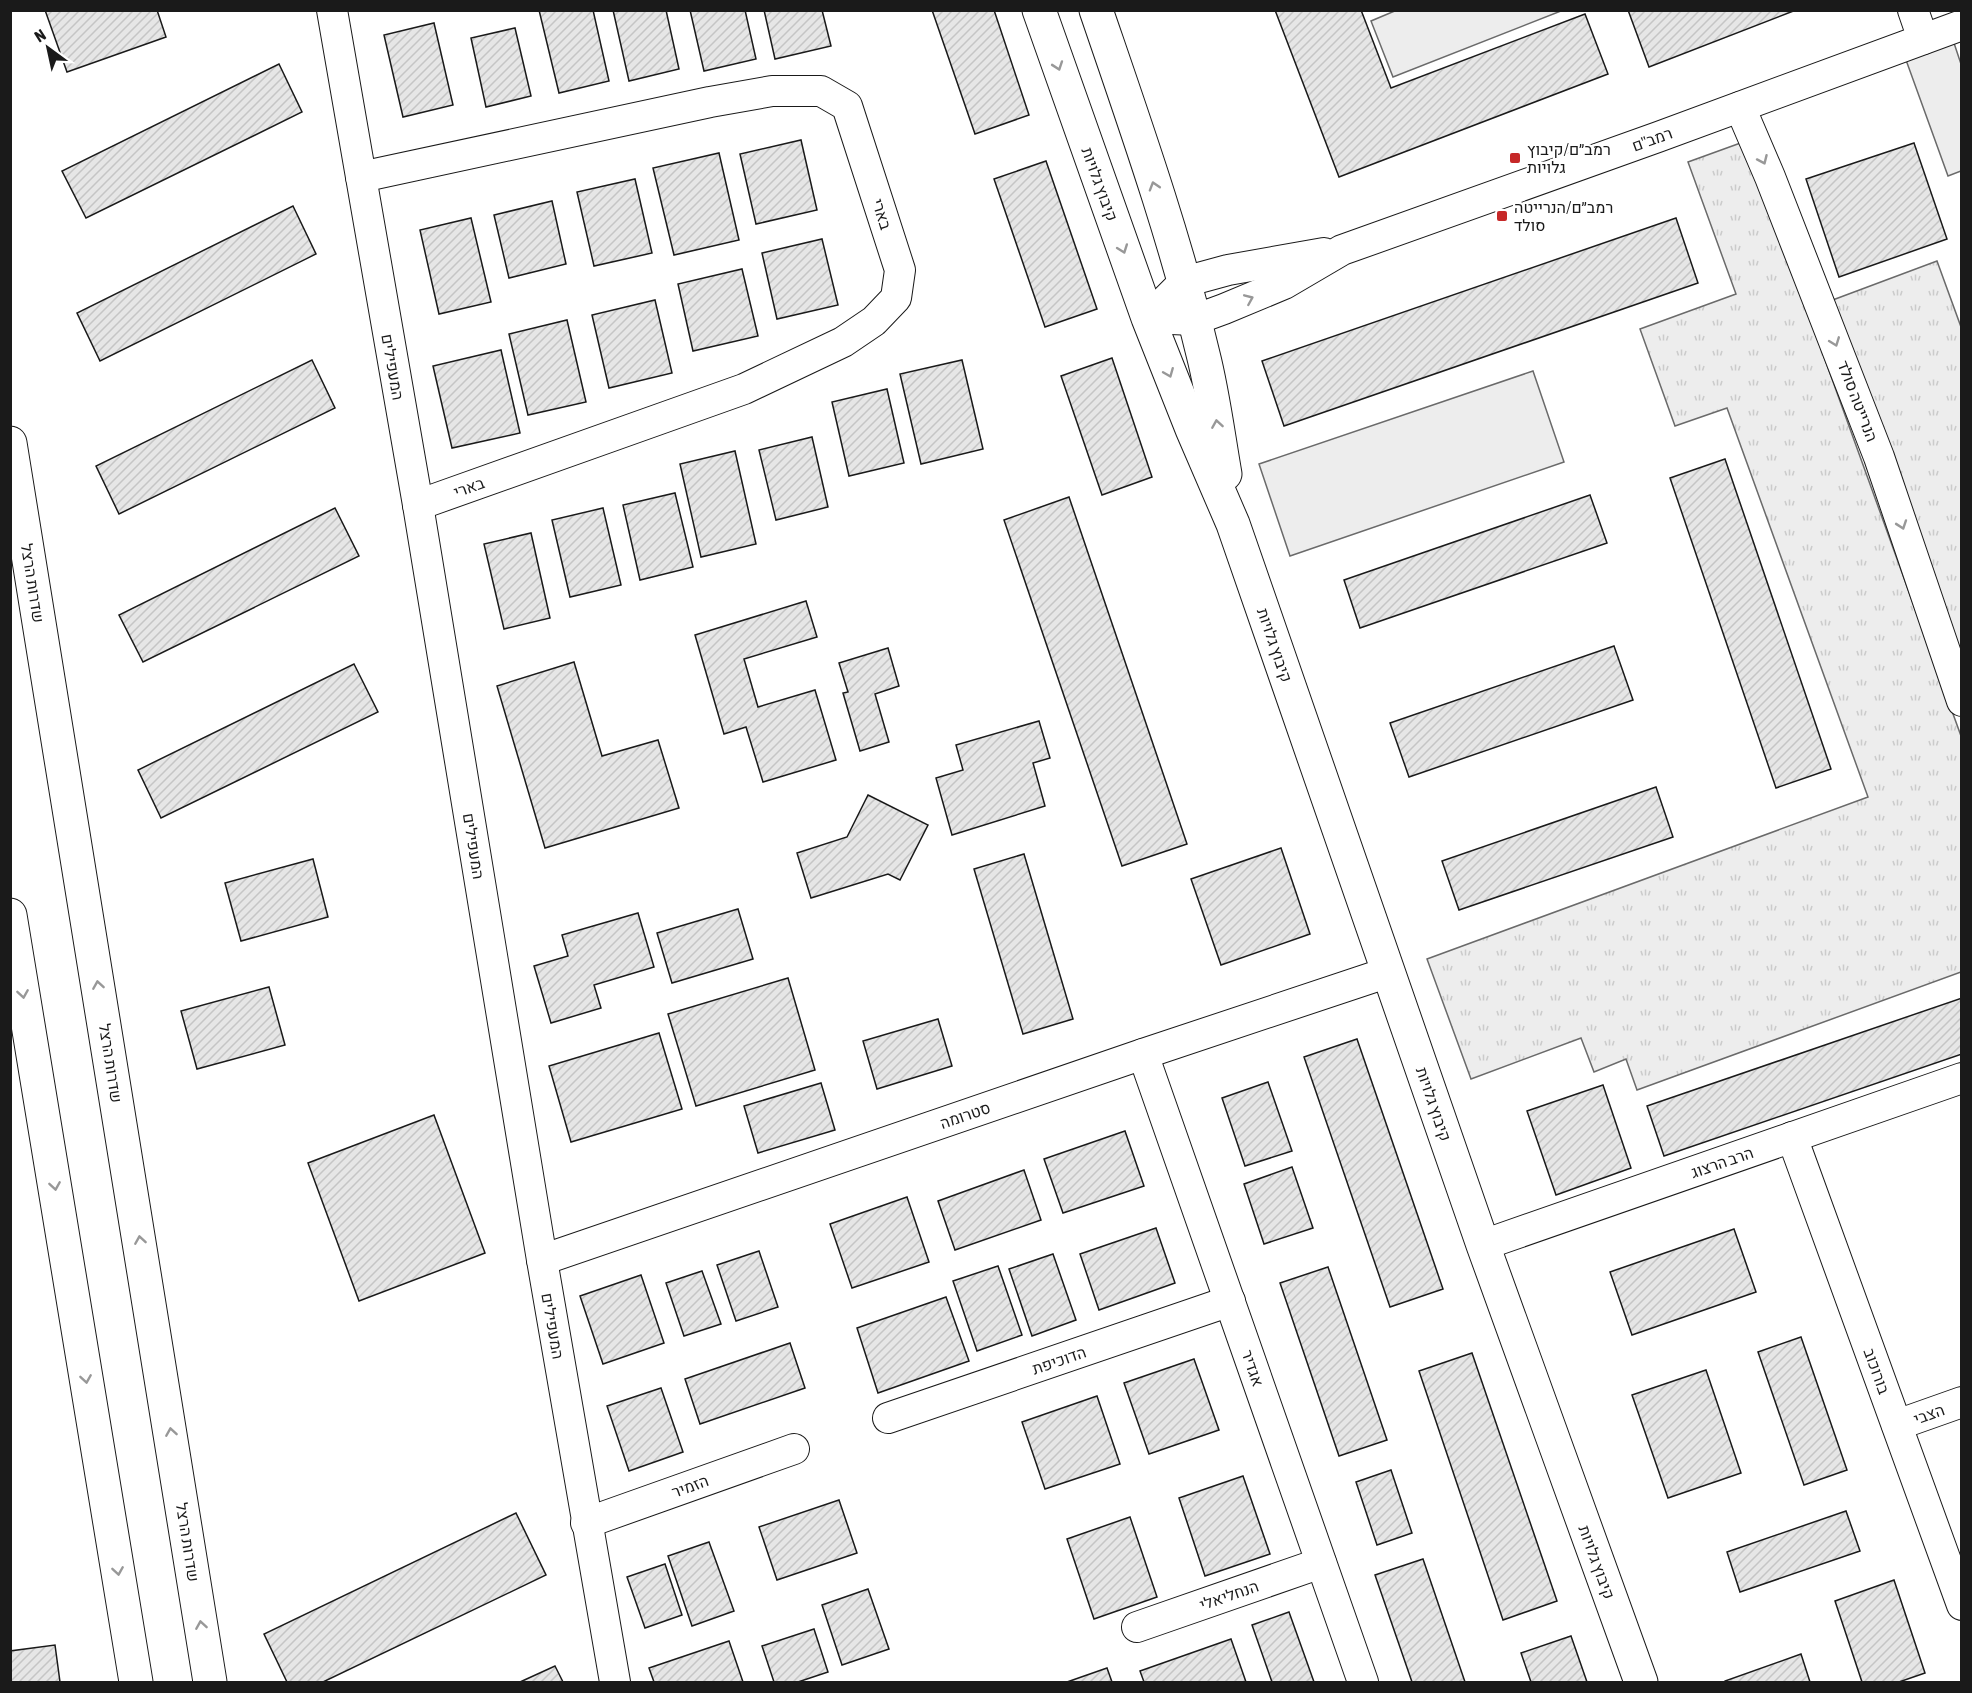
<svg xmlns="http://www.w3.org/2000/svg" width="1972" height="1693" font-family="'Asap Condensed',Heebo,sans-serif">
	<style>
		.park { fill: url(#park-tufts); stroke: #6a6a6a; stroke-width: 1.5 }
		.built { fill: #ededed; stroke: #6a6a6a; stroke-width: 1.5 }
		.building { fill: url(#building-hatch); stroke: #1a1a1a; stroke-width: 1.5 }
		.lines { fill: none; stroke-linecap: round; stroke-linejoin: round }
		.minor-casing { stroke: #1a1a1a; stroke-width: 32 }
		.tertiary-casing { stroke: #1a1a1a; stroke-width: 35 }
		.secondary-casing { stroke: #1a1a1a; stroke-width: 35 }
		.minor { stroke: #fff; stroke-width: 30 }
		.tertiary { stroke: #fff; stroke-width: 33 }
		.secondary { stroke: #fff; stroke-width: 33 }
		.oneway { stroke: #989898 }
		.poi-dot { fill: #c62828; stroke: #fff; stroke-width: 2 }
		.labels { text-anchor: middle; stroke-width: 4.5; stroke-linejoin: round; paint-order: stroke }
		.street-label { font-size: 16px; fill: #1a1a1a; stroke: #fff }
		.poi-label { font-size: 16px; fill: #1a1a1a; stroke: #fff; text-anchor: start }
	</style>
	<defs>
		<pattern id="park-tufts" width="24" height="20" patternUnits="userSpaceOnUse" patternTransform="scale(1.5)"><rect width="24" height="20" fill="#ededed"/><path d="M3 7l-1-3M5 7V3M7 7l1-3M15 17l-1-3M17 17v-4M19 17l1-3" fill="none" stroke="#cbcbcb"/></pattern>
		<pattern id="building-hatch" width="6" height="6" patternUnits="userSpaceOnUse" patternTransform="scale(1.5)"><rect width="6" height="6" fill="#e6e6e6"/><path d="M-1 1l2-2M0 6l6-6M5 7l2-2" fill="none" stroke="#c5c5c5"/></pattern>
	</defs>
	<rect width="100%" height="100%" fill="#fff"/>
	<g class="park">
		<polygon points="1746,141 1961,736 1961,972 1637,1090 1626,1059 1594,1072 1581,1038 1471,1079 1427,959 1868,797 1727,408 1675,426 1640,329 1736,294 1688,162"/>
		<polygon points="1937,261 1961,327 1961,658 1830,301"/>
	</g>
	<g class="built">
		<polygon points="1397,10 1561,10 1561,11 1393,77 1371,21"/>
		<polygon points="1954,43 1961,64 1961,171 1948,176 1906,60"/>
		<polygon points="1533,371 1564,462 1290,556 1259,464"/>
	</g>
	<g class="building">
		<polygon points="45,10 157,10 166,37 67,72"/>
		<polygon points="539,10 593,10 609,81 559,93"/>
		<polygon points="613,10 666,10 679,69 629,81"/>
		<polygon points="690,10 745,10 756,59 704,71"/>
		<polygon points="764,10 822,10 831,46 775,59"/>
		<polygon points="932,10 994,10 1029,115 975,134"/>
		<polygon points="1275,10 1361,10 1391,88 1585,14 1608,74 1339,177"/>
		<polygon points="1628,10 1796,10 1649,67"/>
		<polygon points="434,23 453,105 403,117 384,35"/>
		<polygon points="515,28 531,96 486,107 471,38"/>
		<polygon points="279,64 302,112 86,218 62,171"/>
		<polygon points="801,140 817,210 756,224 740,154"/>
		<polygon points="1914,143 1947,239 1839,277 1806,179"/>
		<polygon points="719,153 739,240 674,255 653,168"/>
		<polygon points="1046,161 1097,309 1045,327 994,179"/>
		<polygon points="635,179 652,253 594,266 577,192"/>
		<polygon points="552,201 566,264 509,278 494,215"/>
		<polygon points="293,206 316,254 100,361 77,313"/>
		<polygon points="471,218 491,302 439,314 420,230"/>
		<polygon points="1676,218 1698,283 1284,426 1262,361"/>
		<polygon points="822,239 838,305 777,319 762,253"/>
		<polygon points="742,269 758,336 693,351 678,284"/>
		<polygon points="655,300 672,373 609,388 592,315"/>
		<polygon points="567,320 586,402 528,415 509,334"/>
		<polygon points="501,350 520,433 452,448 433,366"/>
		<polygon points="1112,358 1152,477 1102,495 1061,376"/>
		<polygon points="312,360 335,408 119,514 96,466"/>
		<polygon points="962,360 983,449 921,464 900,374"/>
		<polygon points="887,389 904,463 849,476 832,402"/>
		<polygon points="812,437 828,507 776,520 759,450"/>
		<polygon points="735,451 756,544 701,557 680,464"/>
		<polygon points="1725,459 1831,769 1776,788 1670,478"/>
		<polygon points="675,493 693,567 640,580 623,505"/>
		<polygon points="1590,495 1607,543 1360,628 1344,580"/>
		<polygon points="1069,497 1187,844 1122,866 1004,520"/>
		<polygon points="335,508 359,556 143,662 119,615"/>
		<polygon points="603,508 621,585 570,597 552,520"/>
		<polygon points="531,533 550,618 504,629 484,544"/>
		<polygon points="806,601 817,637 744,659 758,707 815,690 836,760 763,782 746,727 724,734 695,635"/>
		<polygon points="1614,646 1633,700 1409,777 1390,723"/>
		<polygon points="888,648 899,686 875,694 889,742 860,751 843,693 848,692 839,663"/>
		<polygon points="574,662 602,756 658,740 679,808 545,848 497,686"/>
		<polygon points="354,664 378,712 161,818 138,770"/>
		<polygon points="1039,721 1050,758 1033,763 1045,806 952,835 936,778 963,770 956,745"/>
		<polygon points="1656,787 1673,837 1459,910 1442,861"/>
		<polygon points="868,795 928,825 900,880 888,874 811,898 797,853 847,837"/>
		<polygon points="1281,848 1310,934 1221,965 1191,879"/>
		<polygon points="1024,854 1073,1019 1023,1034 974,869"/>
		<polygon points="313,859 328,917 241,941 225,883"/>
		<polygon points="738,909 753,959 672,983 657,933"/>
		<polygon points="638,913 654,967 594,985 601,1008 551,1023 534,966 568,956 562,935"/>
		<polygon points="788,978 815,1070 696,1106 668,1014"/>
		<polygon points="269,987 285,1045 197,1069 181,1011"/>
		<polygon points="1962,998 1962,1054 1664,1156 1647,1106"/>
		<polygon points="938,1019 952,1066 877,1089 863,1041"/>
		<polygon points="659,1033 682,1109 571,1142 549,1066"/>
		<polygon points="1357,1039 1443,1289 1390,1307 1304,1057"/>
		<polygon points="1268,1082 1292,1151 1245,1166 1222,1098"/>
		<polygon points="821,1083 835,1130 758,1153 744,1106"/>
		<polygon points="1603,1085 1631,1168 1556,1195 1527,1111"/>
		<polygon points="434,1115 485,1253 359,1301 308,1163"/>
		<polygon points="1125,1131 1144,1186 1063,1213 1044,1159"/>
		<polygon points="1292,1167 1313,1228 1264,1244 1244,1184"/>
		<polygon points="1024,1170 1041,1220 955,1250 938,1201"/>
		<polygon points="907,1197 929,1262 852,1288 830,1224"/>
		<polygon points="1156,1228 1175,1283 1099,1310 1080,1254"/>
		<polygon points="1734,1229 1756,1292 1632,1335 1610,1272"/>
		<polygon points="759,1251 778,1307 736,1321 717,1265"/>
		<polygon points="1053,1254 1076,1320 1032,1336 1009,1269"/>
		<polygon points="998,1266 1022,1335 977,1351 953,1281"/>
		<polygon points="1328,1267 1387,1440 1339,1456 1280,1283"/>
		<polygon points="702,1271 721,1324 684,1336 666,1283"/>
		<polygon points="641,1275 664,1343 603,1364 580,1296"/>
		<polygon points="946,1297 969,1361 878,1393 857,1328"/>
		<polygon points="1801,1337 1847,1470 1804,1485 1758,1352"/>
		<polygon points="790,1343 805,1388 700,1424 685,1379"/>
		<polygon points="1472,1353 1557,1601 1503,1620 1419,1371"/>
		<polygon points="1194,1359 1219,1430 1149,1454 1124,1383"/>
		<polygon points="1706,1370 1741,1473 1668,1498 1632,1395"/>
		<polygon points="661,1388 683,1452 629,1471 607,1406"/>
		<polygon points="1097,1396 1120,1464 1045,1489 1022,1422"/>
		<polygon points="1391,1470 1412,1533 1377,1545 1356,1482"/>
		<polygon points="1243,1476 1270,1554 1205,1576 1179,1498"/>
		<polygon points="839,1500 857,1553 777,1580 759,1527"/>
		<polygon points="1846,1511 1860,1551 1740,1592 1727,1552"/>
		<polygon points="516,1513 546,1575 323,1682 287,1682 264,1634"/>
		<polygon points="1130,1517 1157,1597 1094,1619 1067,1539"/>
		<polygon points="709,1542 734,1611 692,1626 668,1556"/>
		<polygon points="1423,1559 1465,1682 1412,1682 1375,1575"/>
		<polygon points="665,1564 682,1615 645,1628 627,1577"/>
		<polygon points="1894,1580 1925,1673 1899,1682 1862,1682 1835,1601"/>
		<polygon points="868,1589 889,1649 842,1665 822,1605"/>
		<polygon points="1289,1612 1314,1682 1272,1682 1252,1625"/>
		<polygon points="814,1629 828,1672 798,1682 774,1682 762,1646"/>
		<polygon points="1571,1636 1587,1682 1531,1682 1521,1653"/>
		<polygon points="1231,1639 1246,1682 1144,1682 1140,1671"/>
		<polygon points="729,1641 743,1682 654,1682 649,1668"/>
		<polygon points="55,1645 60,1682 10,1682 10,1651"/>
		<polygon points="1801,1654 1810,1682 1725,1682 1725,1681"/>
		<polygon points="555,1666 563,1682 520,1682"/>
		<polygon points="1107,1668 1112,1682 1067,1682"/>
	</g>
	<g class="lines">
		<defs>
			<g id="minor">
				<polyline points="332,10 418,505 542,1260 615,1682"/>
				<polyline points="1913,10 1923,39"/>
				<polyline points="1740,107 1770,177 1879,457 1962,701"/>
				<polyline points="361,177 710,102 772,91 821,91 847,106 900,270 896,298 874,321 843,342 744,389 418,505"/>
				<polyline points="1148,318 1194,320 1224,309 1284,284 1342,250 1658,137 1962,25"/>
				<polyline points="1148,318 1184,282 1228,270 1324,253"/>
				<polyline points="1143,1054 1363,1682"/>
				<polyline points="1792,1137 1962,1605"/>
				<polyline points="1483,1245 1962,1078"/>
				<polyline points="542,1260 1143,1054 1389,972"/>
				<polyline points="888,1418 1230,1301"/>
				<polyline points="1897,1425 1962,1402"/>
				<polyline points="586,1523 794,1449"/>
				<polyline points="1137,1627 1321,1563"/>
			</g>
			<g id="tertiary">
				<polyline points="1039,10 1148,318 1192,429 1233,524 1483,1245 1641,1682"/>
				<path d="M1096,10C1135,124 1175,237 1203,354C1213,393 1218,434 1225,474"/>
			</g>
			<g id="secondary">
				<polyline points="10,443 210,1682"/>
				<polyline points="10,915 136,1682"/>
			</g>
		</defs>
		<use href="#minor" class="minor-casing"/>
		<use href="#tertiary" class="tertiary-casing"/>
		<use href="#secondary" class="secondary-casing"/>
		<use href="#minor" class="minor"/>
		<use href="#tertiary" class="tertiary"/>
		<use href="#secondary" class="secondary"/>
	</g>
	<defs><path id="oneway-chevron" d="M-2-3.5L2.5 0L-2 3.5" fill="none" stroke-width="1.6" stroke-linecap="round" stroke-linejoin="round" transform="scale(1.5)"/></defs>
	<g class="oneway">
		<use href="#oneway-chevron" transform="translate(1058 66) rotate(71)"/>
		<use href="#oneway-chevron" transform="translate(1763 160) rotate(66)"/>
		<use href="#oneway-chevron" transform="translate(1154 186) rotate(-107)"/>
		<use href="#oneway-chevron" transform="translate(1123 249) rotate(70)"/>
		<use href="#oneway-chevron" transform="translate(1249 299) rotate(-23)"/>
		<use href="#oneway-chevron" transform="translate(1835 342) rotate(69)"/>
		<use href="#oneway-chevron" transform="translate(1169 373) rotate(68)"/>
		<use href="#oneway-chevron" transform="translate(1217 424) rotate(-99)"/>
		<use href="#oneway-chevron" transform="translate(1902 525) rotate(71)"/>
		<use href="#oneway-chevron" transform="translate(98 985) rotate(-99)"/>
		<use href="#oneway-chevron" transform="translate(23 994) rotate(81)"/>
		<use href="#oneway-chevron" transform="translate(55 1186) rotate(81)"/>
		<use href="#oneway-chevron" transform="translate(140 1240) rotate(-99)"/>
		<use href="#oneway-chevron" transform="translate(86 1379) rotate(81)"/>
		<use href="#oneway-chevron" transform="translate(171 1432) rotate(-99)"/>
		<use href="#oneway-chevron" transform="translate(118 1571) rotate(81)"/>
		<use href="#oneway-chevron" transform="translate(201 1625) rotate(-99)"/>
	</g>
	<g class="poi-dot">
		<rect x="1509" y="152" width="12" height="12" rx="3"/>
		<rect x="1496" y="210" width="12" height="12" rx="3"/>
	</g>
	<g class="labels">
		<g class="street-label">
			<text transform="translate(1652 139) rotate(-20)" y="6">רמב"ם</text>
			<text transform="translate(1100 184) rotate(70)" y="6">קיבוץ גלויות</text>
			<text transform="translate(882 214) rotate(72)" y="6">בארי</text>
			<text transform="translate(393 367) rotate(80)" y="6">המעפילים</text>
			<text transform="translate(1858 401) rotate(69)" y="6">הנרייטה סולד</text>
			<text transform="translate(469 487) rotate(-20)" y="6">בארי</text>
			<text transform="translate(33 583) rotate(81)" y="6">שדרות הרצל</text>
			<text transform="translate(1275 645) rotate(71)" y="6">קיבוץ גלויות</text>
			<text transform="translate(474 846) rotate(81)" y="6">המעפילים</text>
			<text transform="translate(111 1063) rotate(81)" y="6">שדרות הרצל</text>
			<text transform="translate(1434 1104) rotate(71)" y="6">קיבוץ גלויות</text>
			<text transform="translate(965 1115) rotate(-19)" y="6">סטרומה</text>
			<text transform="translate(1722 1162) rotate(-19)" y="6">הרב הרצוג</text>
			<text transform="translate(553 1326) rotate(80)" y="6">המעפילים</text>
			<text transform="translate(1059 1360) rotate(-19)" y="6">הדוכיפת</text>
			<text transform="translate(1253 1368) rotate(71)" y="6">אגדיר</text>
			<text transform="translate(1877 1371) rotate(70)" y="6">בורוכוב</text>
			<text transform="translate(1929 1414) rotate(-20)" y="6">הצבי</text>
			<text transform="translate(690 1486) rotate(-20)" y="6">הזמיר</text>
			<text transform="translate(188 1542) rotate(81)" y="6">שדרות הרצל</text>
			<text transform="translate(1597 1562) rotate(70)" y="6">קיבוץ גלויות</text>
			<text transform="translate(1229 1595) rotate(-19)" y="6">הנחליאלי</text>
		</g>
		<g class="poi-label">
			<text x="1527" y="155">רמב״ם/קיבוץ<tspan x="1527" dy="18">גלויות</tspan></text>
			<text x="1514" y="213">רמב״ם/הנרייטה<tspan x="1514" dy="18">סולד</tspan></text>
		</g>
	</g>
	<rect width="1972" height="1693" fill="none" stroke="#1a1a1a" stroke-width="24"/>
	<g transform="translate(48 48) rotate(327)" stroke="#ffffff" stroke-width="4.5" paint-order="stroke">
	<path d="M0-4.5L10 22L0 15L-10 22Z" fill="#1a1a1a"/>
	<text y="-9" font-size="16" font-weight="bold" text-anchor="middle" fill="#1a1a1a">N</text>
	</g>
</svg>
